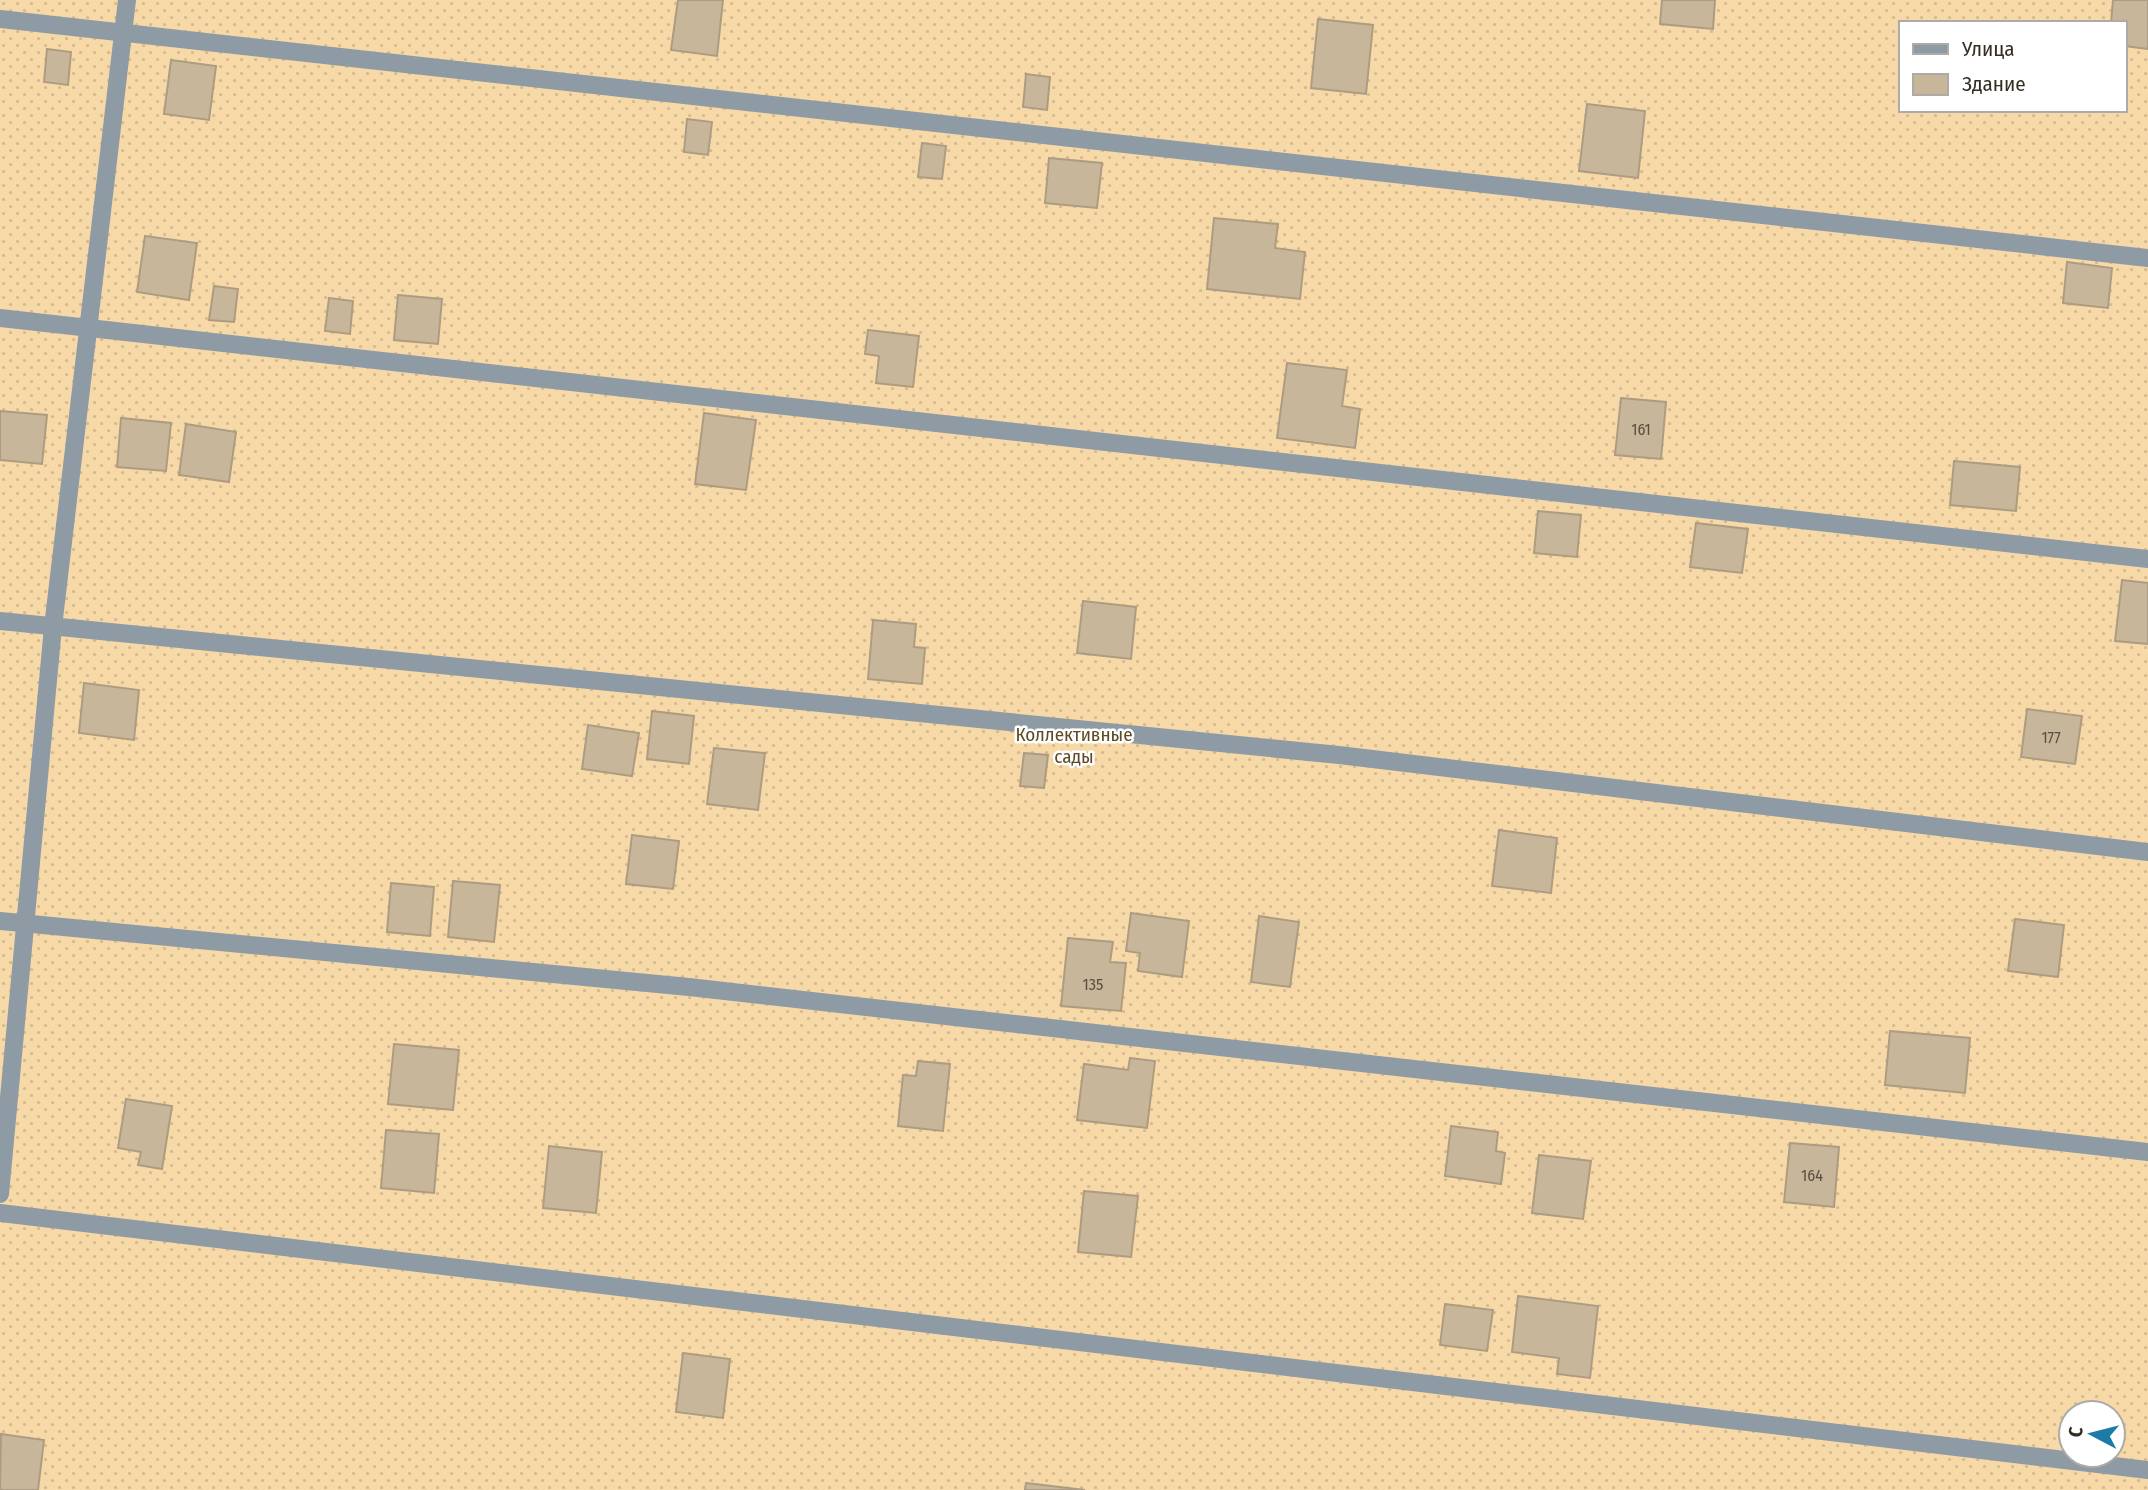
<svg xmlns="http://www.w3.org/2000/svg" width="2148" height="1490" font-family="'Fira Sans Condensed',sans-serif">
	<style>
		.garden { fill: url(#garden-dots); fill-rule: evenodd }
		.building { fill: #c8b69a; stroke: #ad9c81; stroke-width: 2 }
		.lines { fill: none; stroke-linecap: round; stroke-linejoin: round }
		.service { stroke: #8e9ba4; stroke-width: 18 }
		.minor { stroke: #8e9ba4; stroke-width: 18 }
		.labels { text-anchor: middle; stroke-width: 5; stroke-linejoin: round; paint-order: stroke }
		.number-label { font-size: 16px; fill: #594f40 }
		.park-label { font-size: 19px; fill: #5f4a25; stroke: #fff }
	</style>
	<defs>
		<pattern id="garden-dots" width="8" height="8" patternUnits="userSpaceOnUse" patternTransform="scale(1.75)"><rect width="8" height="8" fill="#f7d8a7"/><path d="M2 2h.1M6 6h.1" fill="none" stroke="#d4ba8f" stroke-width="1.8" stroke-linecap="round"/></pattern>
	</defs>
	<rect width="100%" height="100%" fill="#fbe9cc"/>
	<path class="garden" d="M0,0H2148V1490H0ZM1901,23H2125V110H1901ZM2071,1413H2113V1455H2071Z"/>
	<g class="building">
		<polygon points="678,0 723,0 717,56 671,50"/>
		<polygon points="1662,0 1715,0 1713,29 1660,24"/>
		<polygon points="2113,0 2148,0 2148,49 2125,46 2125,23 2111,23"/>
		<polygon points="1318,19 1373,25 1366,94 1311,88"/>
		<polygon points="47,49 71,52 68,85 44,82"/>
		<polygon points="171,60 216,66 209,120 164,114"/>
		<polygon points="1026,74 1050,77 1047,110 1023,107"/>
		<polygon points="1587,104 1645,111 1638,178 1579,171"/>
		<polygon points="687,119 712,122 708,155 684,152"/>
		<polygon points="922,143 946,146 942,179 918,177"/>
		<polygon points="1049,158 1102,163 1097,208 1045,203"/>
		<polygon points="1214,218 1278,224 1275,248 1305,252 1300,299 1207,289"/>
		<polygon points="145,236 197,243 189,300 137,292"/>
		<polygon points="2067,262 2112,268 2108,308 2063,303"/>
		<polygon points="214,286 238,289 234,322 209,320"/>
		<polygon points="398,295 442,299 438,344 394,340"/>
		<polygon points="329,298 353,301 350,334 325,331"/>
		<polygon points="868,330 919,336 913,387 876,383 879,356 865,354"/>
		<polygon points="1287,363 1347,370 1342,406 1360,409 1355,448 1277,438"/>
		<polygon points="1621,398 1666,402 1661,459 1615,455"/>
		<polygon points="0,411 47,415 42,464 0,460"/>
		<polygon points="704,413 756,420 746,490 695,484"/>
		<polygon points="121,418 171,423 166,471 117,467"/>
		<polygon points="186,424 236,432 229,482 179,475"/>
		<polygon points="1954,461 2020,467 2016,511 1950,505"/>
		<polygon points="1538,511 1581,515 1577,557 1534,553"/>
		<polygon points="1696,523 1748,529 1742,573 1690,567"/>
		<polygon points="2122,580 2148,583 2148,644 2115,641"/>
		<polygon points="1083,601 1136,607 1131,659 1077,653"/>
		<polygon points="873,620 916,624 914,647 925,648 922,684 868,679"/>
		<polygon points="84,683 139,690 134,740 79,733"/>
		<polygon points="2027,709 2082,716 2075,764 2021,757"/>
		<polygon points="652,711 694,716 689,764 647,759"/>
		<polygon points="588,725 639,733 632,776 582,769"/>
		<polygon points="714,748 765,753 758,810 707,804"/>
		<polygon points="1024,753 1048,755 1044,788 1020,786"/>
		<polygon points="1499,830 1557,838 1551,893 1492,886"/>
		<polygon points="632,835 679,841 673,889 626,884"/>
		<polygon points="453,881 500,885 494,942 448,937"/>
		<polygon points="391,883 434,887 430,936 387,932"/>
		<polygon points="1131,913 1189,921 1182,977 1138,971 1140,953 1126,951"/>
		<polygon points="1259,916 1299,922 1290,987 1251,982"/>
		<polygon points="2015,919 2064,925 2058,977 2008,971"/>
		<polygon points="1068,938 1113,942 1110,962 1126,963 1121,1011 1061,1006"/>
		<polygon points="1890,1031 1970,1038 1965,1093 1885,1085"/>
		<polygon points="394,1044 459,1050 453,1110 388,1104"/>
		<polygon points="1130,1058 1155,1061 1147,1128 1077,1120 1084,1064 1128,1070"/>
		<polygon points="918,1061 950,1064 943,1131 898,1126 903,1075 916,1076"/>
		<polygon points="126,1099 172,1106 162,1169 138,1165 141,1152 118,1148"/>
		<polygon points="1451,1126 1498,1132 1496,1151 1505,1153 1501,1184 1445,1176"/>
		<polygon points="386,1130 439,1134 434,1193 381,1188"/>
		<polygon points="1790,1143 1839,1147 1834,1207 1784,1202"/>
		<polygon points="549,1146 602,1152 596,1213 543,1208"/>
		<polygon points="1539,1155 1591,1161 1583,1219 1532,1213"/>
		<polygon points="1084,1191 1138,1196 1131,1257 1078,1252"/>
		<polygon points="1518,1296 1598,1306 1590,1378 1557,1374 1559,1358 1512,1352"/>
		<polygon points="1445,1304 1493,1310 1487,1351 1440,1345"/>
		<polygon points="683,1353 730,1359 723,1418 676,1412"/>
		<polygon points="1,1434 44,1440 38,1490 0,1490"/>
		<polygon points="1026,1483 1085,1490 1025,1490"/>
	</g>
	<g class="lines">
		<g class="service">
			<polyline points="0,19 2148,258"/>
			<polyline points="0,318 2148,559"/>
			<polyline points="0,621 1339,755 2148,852"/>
			<polyline points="0,921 689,987 2148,1152"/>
			<polyline points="0,1213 2148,1470"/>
		</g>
		<polyline class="minor" points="0,1194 53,627 127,0"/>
	</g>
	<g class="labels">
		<g class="number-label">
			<text x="1641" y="435">161</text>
			<text x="2051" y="743">177</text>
			<text x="1093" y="990">135</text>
			<text x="1812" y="1181">164</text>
		</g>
		<g class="park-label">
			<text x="1074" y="741">Коллективные<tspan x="1074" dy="22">сады</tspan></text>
		</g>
	</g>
	<rect x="1899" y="21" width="228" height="91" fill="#ffffff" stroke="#aeaba7" stroke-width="2"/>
	<rect x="1913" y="44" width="35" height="10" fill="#8e9ba4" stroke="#aeaba7" stroke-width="2"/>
	<text x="1962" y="56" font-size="21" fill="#342d22">Улица</text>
	<rect x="1913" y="74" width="35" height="21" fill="#c8b69a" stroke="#aeaba7" stroke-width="2"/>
	<text x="1962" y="91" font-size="21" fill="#342d22">Здание</text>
	<g transform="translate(2092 1434) rotate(277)"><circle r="33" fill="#ffffff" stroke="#aeaba7" stroke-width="2"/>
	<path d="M0-5L12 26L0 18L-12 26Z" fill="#1d7ba8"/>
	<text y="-10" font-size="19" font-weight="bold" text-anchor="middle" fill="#342d22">С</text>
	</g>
</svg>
